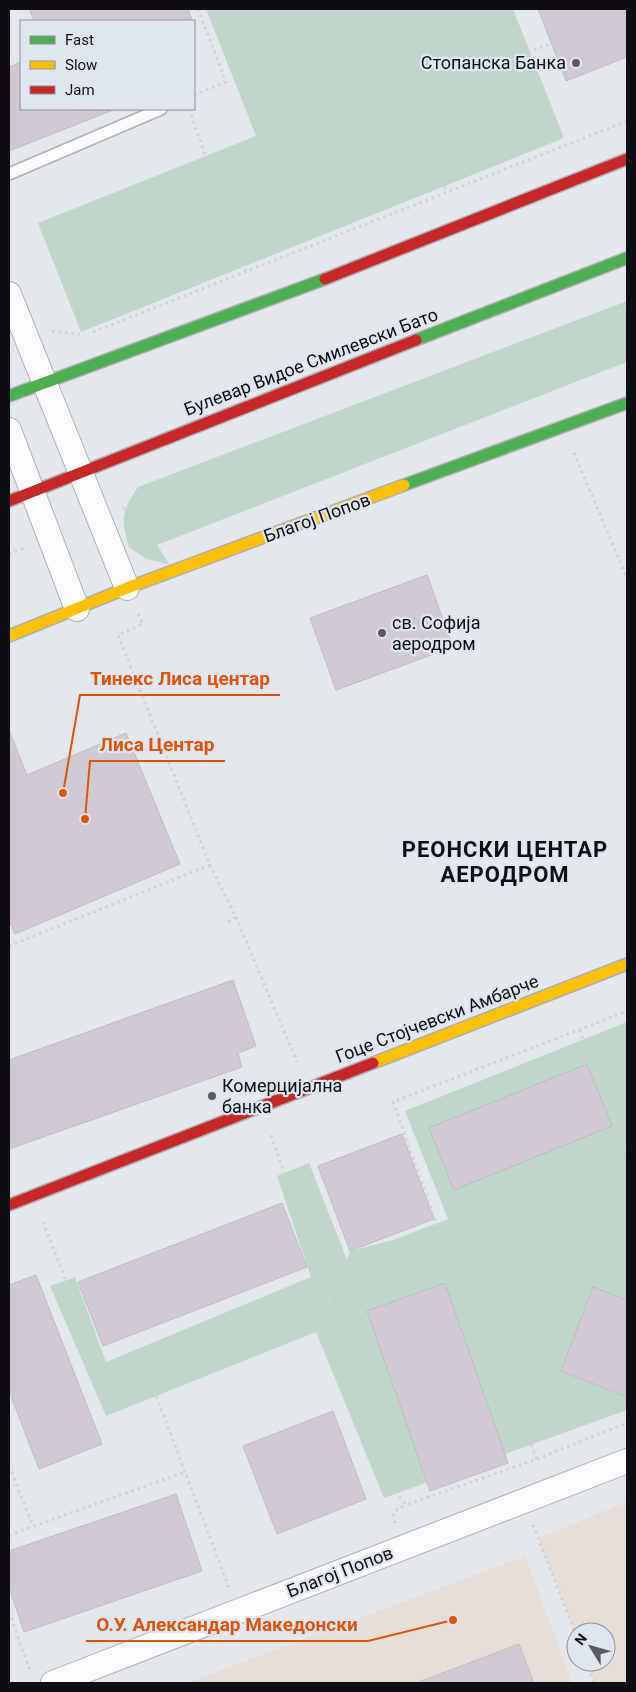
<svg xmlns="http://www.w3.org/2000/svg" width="636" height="1692" font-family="Roboto,sans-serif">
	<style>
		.education { fill: #e8ded8 }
		.green { fill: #bfd7ca }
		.building { fill: #d1cad4; stroke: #bdbdc0 }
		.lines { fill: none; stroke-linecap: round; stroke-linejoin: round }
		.lane-casing { stroke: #acafb3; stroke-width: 14 }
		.street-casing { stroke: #acafb3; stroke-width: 26 }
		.fast-casing { stroke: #acafb3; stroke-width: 14 }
		.slow-casing { stroke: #acafb3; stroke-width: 14 }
		.jam-casing { stroke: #acafb3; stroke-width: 14 }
		.path { stroke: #d1d2d3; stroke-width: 3; stroke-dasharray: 2.5 4; stroke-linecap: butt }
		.lane { stroke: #fbfbfc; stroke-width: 11 }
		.street { stroke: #fbfbfc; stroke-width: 24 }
		.fast { stroke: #4caf50; stroke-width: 11 }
		.slow { stroke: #ffc107; stroke-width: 11 }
		.jam { stroke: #c62828; stroke-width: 11 }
		.poi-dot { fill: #595b5f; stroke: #e0e6f0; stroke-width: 2 }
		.labels { text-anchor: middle; stroke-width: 4.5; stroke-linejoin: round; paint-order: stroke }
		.poi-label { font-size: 18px; fill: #0e0f13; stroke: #e0e6f0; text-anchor: start }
		.street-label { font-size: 18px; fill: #0e0f13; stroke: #e0e6f0 }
		.district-label { font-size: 22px; font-weight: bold; letter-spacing: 1px; fill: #0e0f13; stroke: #e0e6f0 }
		.leader { fill: none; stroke: #dd550c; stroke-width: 2 }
		.callout-dot { fill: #dd550c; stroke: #e0e6f0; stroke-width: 2 }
		.callout-label { font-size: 19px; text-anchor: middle; font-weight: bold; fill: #dd550c; stroke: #e0e6f0; stroke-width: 4.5; stroke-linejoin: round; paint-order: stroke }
	</style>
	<rect width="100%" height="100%" fill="#e4e7ec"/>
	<g class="education">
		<polygon points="627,1502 627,1683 595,1683 586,1662 606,1662 606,1632 576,1632 576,1635 538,1538"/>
		<polygon points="525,1556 573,1683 187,1683"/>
	</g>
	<g class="green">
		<polygon points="206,9 513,9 564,138 81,332 38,223 256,136"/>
		<path d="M627,301V362L157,545L169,564L146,559L129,547C121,519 121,512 138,487Z"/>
		<polygon points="627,1022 627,1410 384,1498 316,1332 106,1416 50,1286 75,1277 106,1362 311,1277 277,1176 309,1163 347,1260 350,1251 393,1240 448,1219 405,1111"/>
	</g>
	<g class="building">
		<polygon points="29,9 188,9 192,21 34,21"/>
		<polygon points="538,9 627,9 627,57 566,81"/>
		<polygon points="21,62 21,109 113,110 9,151 9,67"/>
		<polygon points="427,575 453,647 336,690 310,618"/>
		<polygon points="9,730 27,775 126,733 180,864 15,934 9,920"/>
		<polygon points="233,980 256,1046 238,1053 242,1067 9,1149 9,1060"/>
		<polygon points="587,1064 612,1126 454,1190 429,1128"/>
		<polygon points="402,1134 434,1219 350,1251 318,1166"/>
		<polygon points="282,1203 307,1267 103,1346 78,1282"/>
		<polygon points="36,1275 102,1444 39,1469 9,1391 9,1285"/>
		<polygon points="445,1283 508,1463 430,1491 367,1311"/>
		<polygon points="593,1287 627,1300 627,1397 561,1371"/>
		<polygon points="333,1411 366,1499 277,1534 243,1446"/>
		<polygon points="176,1494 202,1571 24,1632 9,1587 9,1551"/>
		<polygon points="519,1644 534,1683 416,1683"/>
	</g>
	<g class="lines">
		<defs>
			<polyline id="lane" points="9,174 161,109"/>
			<g id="street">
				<polyline points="9,294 127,588"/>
				<polyline points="9,430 77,609"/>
				<polyline points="53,1683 627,1461"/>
			</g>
			<g id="fast">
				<polyline points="416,340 627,258"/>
				<polyline points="9,396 325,279"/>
				<polyline points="404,485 627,403"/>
			</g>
			<g id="slow">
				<polyline points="9,636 127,588 404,485"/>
				<polyline points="373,1063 627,964"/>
			</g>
			<g id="jam">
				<polyline points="325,279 627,159"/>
				<polyline points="9,501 416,340"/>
				<polyline points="9,1205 373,1063"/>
			</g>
		</defs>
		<use href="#lane" class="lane-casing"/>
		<use href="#street" class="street-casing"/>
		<use href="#fast" class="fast-casing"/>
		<use href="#slow" class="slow-casing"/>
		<use href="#jam" class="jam-casing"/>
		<g class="path">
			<polyline points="380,9 446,191"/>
			<polyline points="194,95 226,82 198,9"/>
			<polyline points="414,100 551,43"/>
			<polyline points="189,109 246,270"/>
			<polyline points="52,331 85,335"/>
			<polyline points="93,332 627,121"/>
			<polyline points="574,453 627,578"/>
			<polyline points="123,509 627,309"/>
			<polyline points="9,554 27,547"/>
			<polyline points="138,614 143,624 118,635 210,865 236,917 297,1062"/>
			<polyline points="228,922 236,917"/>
			<polyline points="9,946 210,865"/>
			<polyline points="579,1030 627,1153"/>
			<polyline points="43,1222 105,1381 328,1298 270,1133"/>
			<polyline points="455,1251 537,1459 406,1505 395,1492 328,1298 627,1186"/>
			<polyline points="455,1251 445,1247 393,1102 627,1011"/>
			<polyline points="145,1366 229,1588"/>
			<polyline points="537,1459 627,1423"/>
			<polyline points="9,1466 33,1526"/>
			<path d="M395,1523C391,1512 396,1509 406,1505"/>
			<polyline points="533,1525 576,1635"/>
			<polyline points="9,1535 185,1472"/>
			<polyline points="9,1612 30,1670"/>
			<polyline points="586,1662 595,1683"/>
		</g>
		<use href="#lane" class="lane"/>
		<use href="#street" class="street"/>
		<use href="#fast" class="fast"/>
		<use href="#slow" class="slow"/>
		<use href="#jam" class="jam"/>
	</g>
	<g class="poi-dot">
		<circle cx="576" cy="63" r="5"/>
		<circle cx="382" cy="633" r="5"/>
		<circle cx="212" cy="1096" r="5"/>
	</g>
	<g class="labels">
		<g class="poi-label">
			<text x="566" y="69" text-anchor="end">Стопанска Банка</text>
			<text x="392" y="629">св. Софија<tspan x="392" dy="21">аеродром</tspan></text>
			<text x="222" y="1092">Комерцијална<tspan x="222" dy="21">банка</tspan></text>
		</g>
		<g class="street-label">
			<text transform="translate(311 362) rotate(-21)" y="6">Булевар Видое Смилевски Бато</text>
			<text transform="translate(317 518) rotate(-20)" y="6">Благој Попов</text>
			<text transform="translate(437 1019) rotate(-21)" y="6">Гоце Стојчевски Амбарче</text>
			<text transform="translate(340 1572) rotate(-21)" y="6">Благој Попов</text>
		</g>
		<g class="district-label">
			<text x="505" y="857">РЕОНСКИ ЦЕНТАР<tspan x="505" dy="25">АЕРОДРОМ</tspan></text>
		</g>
	</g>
	<path class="leader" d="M63 793L80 695H280M85 819L90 761H225M453 1620L368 1641H86"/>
	<g class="callout-dot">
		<circle cx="63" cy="793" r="5"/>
		<circle cx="85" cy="819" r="5"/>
		<circle cx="453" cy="1620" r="5"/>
	</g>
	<g class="callout-label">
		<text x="180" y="685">Тинекс Лиса центар</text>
		<text x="157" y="751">Лиса Центар</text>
		<text x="227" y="1631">О.У. Александар Македонски</text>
	</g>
	<rect width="636" height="1692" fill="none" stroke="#0e0f13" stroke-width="20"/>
	<rect x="20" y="20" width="175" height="90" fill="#e0e6f0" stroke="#8c9098"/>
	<rect x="30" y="36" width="25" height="8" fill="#4caf50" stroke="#8c9098"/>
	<text x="65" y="45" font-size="15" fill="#0e0f13">Fast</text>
	<rect x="30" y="61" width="25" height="8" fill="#ffc107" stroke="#8c9098"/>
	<text x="65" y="70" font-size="15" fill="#0e0f13">Slow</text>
	<rect x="30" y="86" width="25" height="8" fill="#c62828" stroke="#8c9098"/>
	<text x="65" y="95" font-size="15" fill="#0e0f13">Jam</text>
	<g transform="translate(591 1647) rotate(307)"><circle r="24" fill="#e0e6f0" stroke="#8c9098"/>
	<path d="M0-4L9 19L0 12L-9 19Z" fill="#595b5f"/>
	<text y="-8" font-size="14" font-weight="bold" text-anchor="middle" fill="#0e0f13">N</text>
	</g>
</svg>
